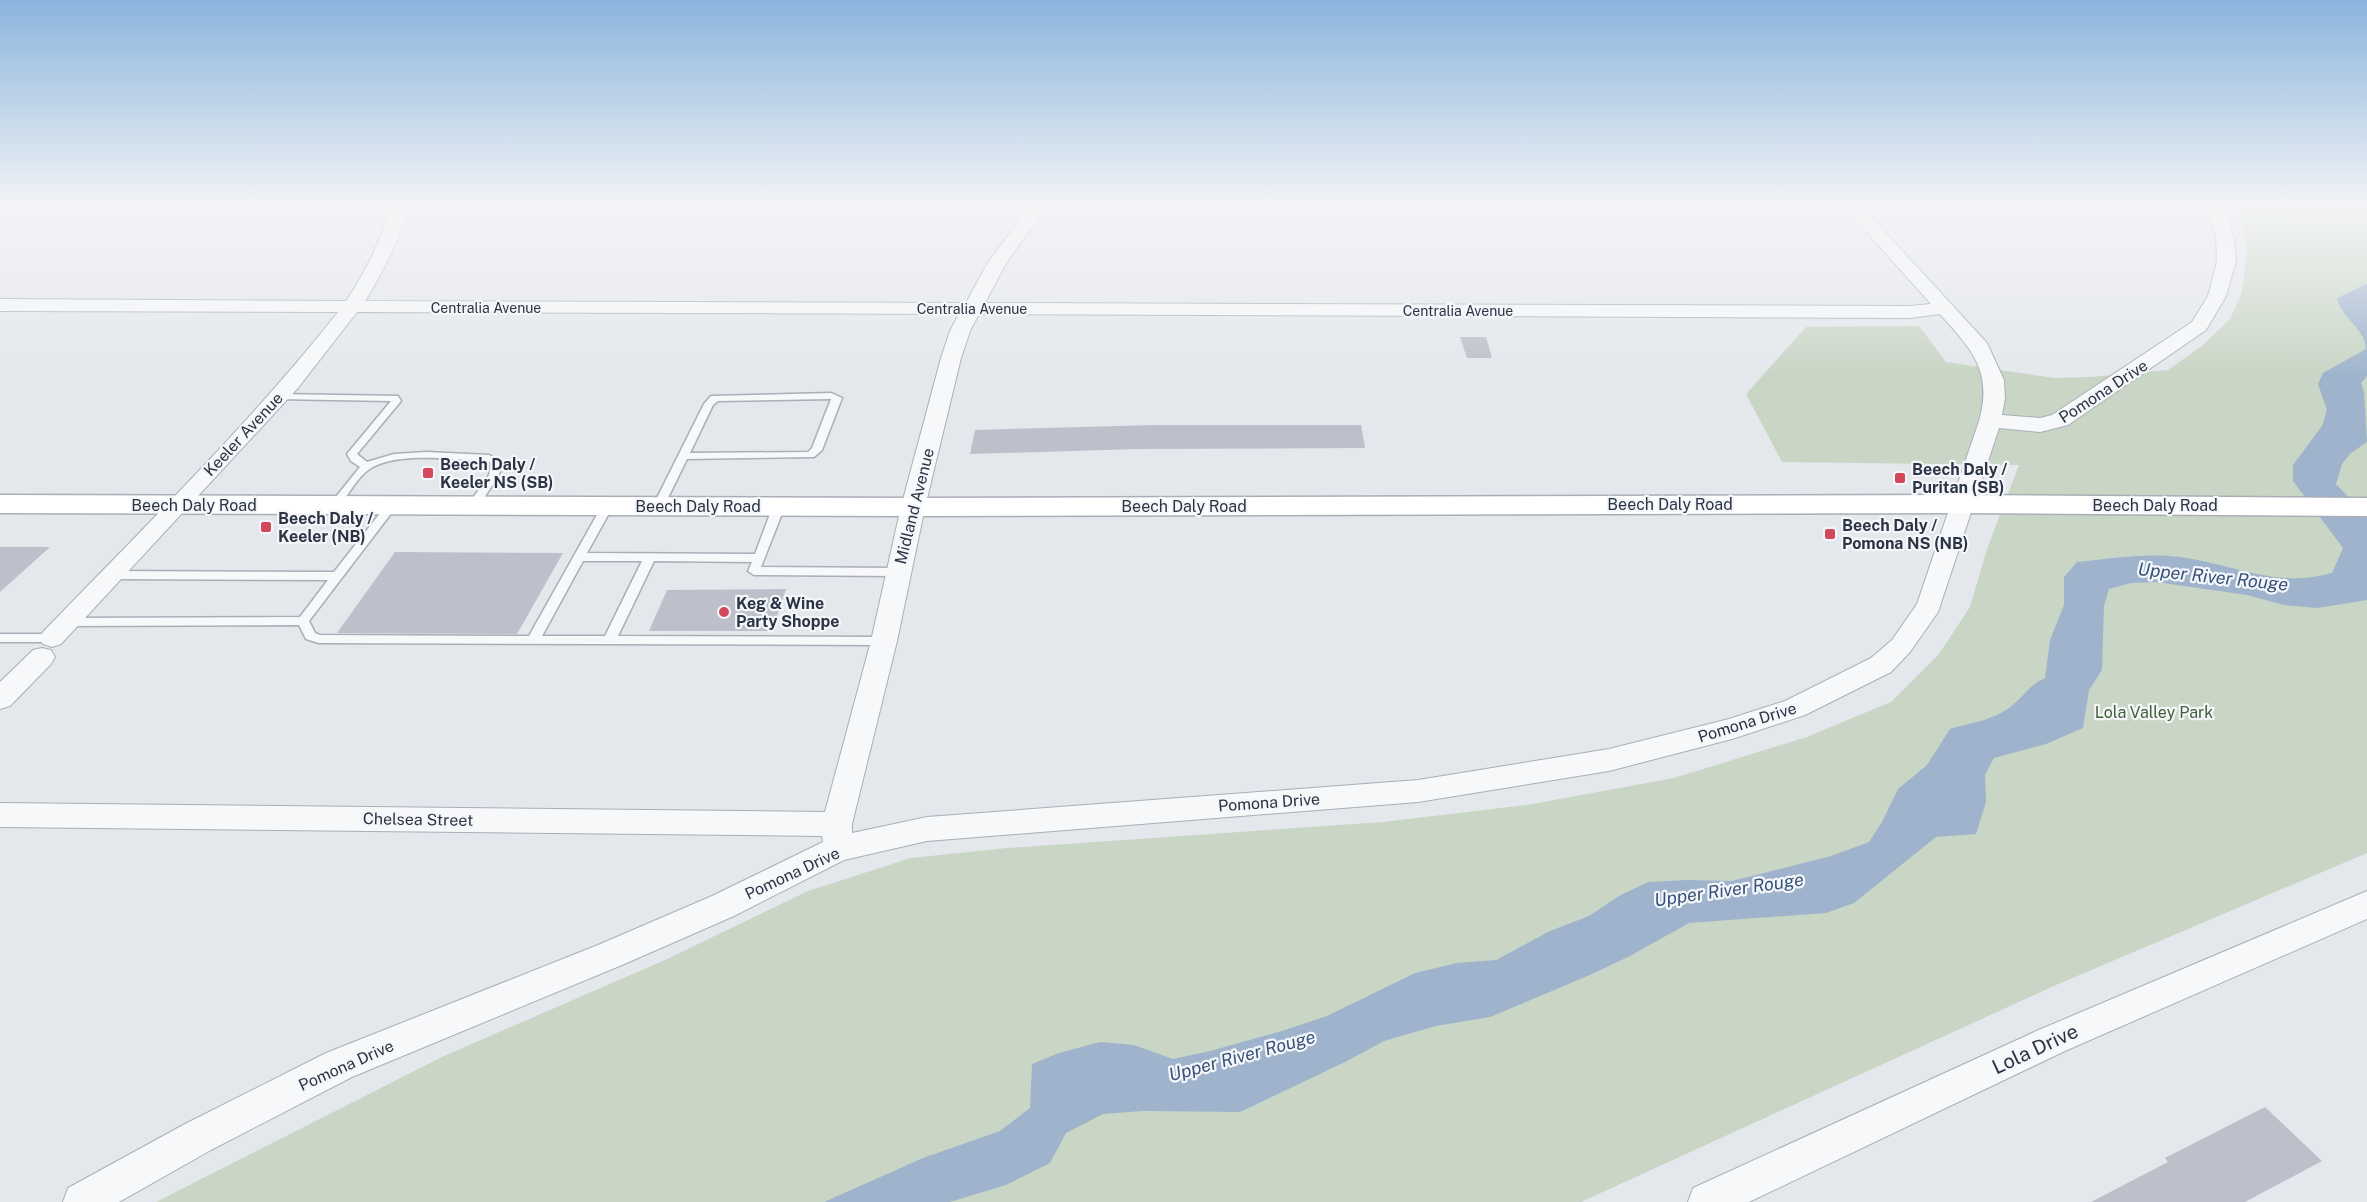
<svg xmlns="http://www.w3.org/2000/svg" width="2367" height="1202" font-family="'Public Sans',sans-serif">
	<style>
		.green { fill: #c9d6c5 }
		.water { fill: #9fb4cc }
		.building { fill: #bbc0ca }
		.lines { fill: none; stroke-linecap: round; stroke-linejoin: round }
		.service-casing { stroke: #a9aeb7; stroke-width: 3 }
		.minor-casing { stroke: #a9aeb7; stroke-width: 2 }
		.secondary-casing { stroke: #a9aeb7; stroke-width: 3 }
		.service { fill: #f7f8fa; fill-rule: evenodd }
		.minor { fill: #f7f8fa; fill-rule: evenodd }
		.secondary { fill: #fff; fill-rule: evenodd }
		.poi-dot { fill: #d1495b; stroke: #f4f6f9; stroke-width: 2 }
		.labels { text-anchor: middle; stroke-width: 4.5; stroke-linejoin: round; paint-order: stroke }
		.far-street-label { font-size: 14px; fill: #2b3445; stroke: #f4f6f9 }
		.street-label { font-size: 16px; fill: #2b3445; stroke: #f4f6f9 }
		.poi-label { font-size: 16px; font-weight: bold; fill: #2b3445; stroke: #f4f6f9; text-anchor: start }
		.park-label { font-size: 16px; fill: #3f6138; stroke: #f4f6f9 }
		.water-label { font-size: 18px; font-style: italic; fill: #34527a; stroke: #f4f6f9 }
		.near-street-label { font-size: 20px; fill: #2b3445; stroke: #f4f6f9 }
	</style>
	<rect width="100%" height="100%" fill="#e4e7ec"/>
	<polygon class="green" points="2232,207 2367,207 2367,853 2056,985 1581,1202 156,1202 444,1056 665,960 808,891 911,858 1007,848 1383,822 1527,805 1674,778 1807,737 1891,702 1939,654 1970,607 1987,549 2019,465 1782,462 1746,394 1806,327 1919,326 1946,362 2054,378 2091,377 2168,370 2203,345 2230,319 2242,292 2247,246 2240,222"/>
	<path class="water" d="M2367,284V376L2361,383L2364,392L2367,442L2350,454L2342,464L2336,484L2367,517V600L2318,608L2284,605L2247,595L2156,582L2131,583L2109,589L2104,606L2102,670L2089,690L2083,728L2046,744L1994,758L1985,775L1986,802L1976,834L1936,837L1854,903L1826,913L1689,923L1630,956L1590,975L1490,1017L1436,1026L1384,1041L1345,1062L1240,1112L1143,1111L1103,1114L1066,1133L1050,1163L1006,1185L950,1202H824L923,1158L1000,1131L1030,1108L1032,1064L1059,1053L1100,1042L1134,1045L1173,1059L1210,1051L1282,1031L1327,1016L1415,973L1457,963L1496,960L1550,931L1589,916L1619,896L1648,882L1687,880L1732,881L1831,856L1869,842L1882,822L1898,789L1927,765L1950,729C1973,722 1998,720 2016,702C2028,691 2030,685 2045,678L2050,640L2064,605V577L2077,562C2107,559 2139,554 2169,556C2227,560 2272,590 2332,573L2343,548L2293,481V465L2322,426L2327,410L2318,384L2323,373L2366,349C2365,328 2341,318 2337,298Z"/>
	<g class="building">
		<polygon points="1460,337 1486,337 1492,358 1467,358"/>
		<polygon points="1156,425 1361,425 1365,448 1138,449 970,454 975,430"/>
		<polygon points="0,547 50,547 0,592"/>
		<polygon points="395,552 563,553 517,634 337,633"/>
		<polygon points="786,589 772,631 649,631 667,590"/>
		<polygon points="2265,1107 2322,1161 2245,1202 2091,1202 2168,1162 2165,1158"/>
	</g>
	<g class="lines">
		<defs>
			<g id="service">
				<path d="M831,393L842,398L822,450L814,457L687,459L663,508L659,509L653,506L704,404L711,396ZM831,399L812,448L808,452L690,453L713,405L718,401Z"/>
				<path d="M278,394L398,396L401,401L357,454L367,462L394,454L427,452L489,455L502,462L499,475L478,507L474,508L468,505L489,475L491,463L487,461C455,460 400,451 371,468C358,476 348,495 339,507H331L329,505L331,503L360,467L351,461L347,454L391,401L274,399L273,397Z"/>
				<path d="M392,502L396,503L398,505L396,507L309,621L315,633L320,635L529,636L603,504L607,503L613,506L587,553L755,554L773,506L779,503L785,506L761,567L898,568L904,572L898,576L754,575L748,571L752,562L654,561L618,636L884,637L890,641L884,645L319,643L306,639L299,625L67,626L61,622L67,618L300,617L328,580L113,579L107,575L113,571L334,572L388,503ZM583,561H642L605,636H542Z"/>
				<polygon points="0,634 52,634 58,638 52,642 0,642"/>
			</g>
			<g id="minor">
				<path d="M391,207H409C398,241 384,271 365,301L966,303L987,264L1029,207H1046L1005,265L985,303L1910,306L1931,304L1844,207H1862L1987,343L2004,380L2005,399L2002,415L2040,418L2052,415L2192,322L2208,296L2217,261L2216,238L2207,207H2224L2234,238L2236,261L2226,296L2206,330L2068,425L2040,432L1999,428L1938,612L1910,652L1891,672L1805,715L1732,739L1609,771L1418,802L927,841L844,860L734,916L622,965L352,1077L211,1150L119,1202H63L68,1188L185,1124L326,1053L598,945L712,896L823,842L822,836L0,827V803L825,812L871,641L901,507L941,358L950,331L959,314L357,312L298,388L61,644L52,647L43,644L39,638L43,632C143,528 249,425 338,312L0,311V299L346,301C366,271 381,241 391,207ZM979,314L1910,318L1940,314C1972,350 1993,371 1979,421L1917,604L1892,640L1871,658L1785,701L1729,719L1609,749L1418,780L927,817L852,833V824L897,641L925,507L961,358L970,331Z"/>
				<polygon points="42,648 51,650 55,657 51,664 10,706 0,709 0,682 33,650"/>
				<polygon points="2367,891 2367,919 2065,1051 1749,1202 1688,1202 1693,1188 2041,1029"/>
			</g>
			<polygon id="secondary" points="0,495 913,498 1962,495 2367,498 2367,516 1962,513 913,516 0,513"/>
		</defs>
		<use href="#service" class="service-casing"/>
		<use href="#minor" class="minor-casing"/>
		<use href="#secondary" class="secondary-casing"/>
		<use href="#service" class="service"/>
		<use href="#minor" class="minor"/>
		<use href="#secondary" class="secondary"/>
	</g>
	<linearGradient id="sky" x2="0" y2="1"><stop stop-color="#8bb4dd"/><stop offset="0.55" stop-color="#f3f4f6"/><stop offset="1" stop-color="#f3f4f6" stop-opacity="0"/></linearGradient>
	<rect width="2367" height="375" fill="url(#sky)"/>
	<g class="poi-dot">
		<rect x="422" y="467" width="12" height="12" rx="3"/>
		<rect x="1894" y="472" width="12" height="12" rx="3"/>
		<rect x="260" y="521" width="12" height="12" rx="3"/>
		<rect x="1824" y="528" width="12" height="12" rx="3"/>
		<circle cx="724" cy="612" r="6"/>
	</g>
	<g class="labels">
		<g class="far-street-label">
			<text x="486" y="313">Centralia Avenue</text>
			<text x="972" y="314">Centralia Avenue</text>
			<text x="1458" y="316">Centralia Avenue</text>
		</g>
		<g class="street-label">
			<text transform="translate(2103 391) rotate(-33)" y="6">Pomona Drive</text>
			<text transform="translate(243 434) rotate(-47)" y="6">Keeler Avenue</text>
			<text x="1670" y="510">Beech Daly Road</text>
			<text x="194" y="511">Beech Daly Road</text>
			<text x="2155" y="511">Beech Daly Road</text>
			<text x="698" y="512">Beech Daly Road</text>
			<text transform="translate(914 506) rotate(-76)" y="6">Midland Avenue</text>
			<text x="1184" y="512">Beech Daly Road</text>
			<text transform="translate(1747 722) rotate(-17)" y="6">Pomona Drive</text>
			<text transform="translate(1269 802) rotate(-4)" y="6">Pomona Drive</text>
			<text transform="translate(418 819) rotate(1)" y="6">Chelsea Street</text>
			<text transform="translate(792 873) rotate(-25)" y="6">Pomona Drive</text>
			<text transform="translate(346 1065) rotate(-24)" y="6">Pomona Drive</text>
		</g>
		<g class="poi-label">
			<text x="440" y="470">Beech Daly /<tspan x="440" dy="18">Keeler NS (SB)</tspan></text>
			<text x="1912" y="475">Beech Daly /<tspan x="1912" dy="18">Puritan (SB)</tspan></text>
			<text x="278" y="524">Beech Daly /<tspan x="278" dy="18">Keeler (NB)</tspan></text>
			<text x="1842" y="531">Beech Daly /<tspan x="1842" dy="18">Pomona NS (NB)</tspan></text>
			<text x="736" y="609">Keg &amp; Wine<tspan x="736" dy="18">Party Shoppe</tspan></text>
		</g>
		<g class="park-label">
			<text x="2154" y="718">Lola Valley Park</text>
		</g>
		<g class="water-label">
			<text transform="translate(2213 577) rotate(6)" y="6">Upper River Rouge</text>
			<text transform="translate(1729 890) rotate(-8)" y="6">Upper River Rouge</text>
			<text transform="translate(1242 1056) rotate(-15)" y="6">Upper River Rouge</text>
		</g>
		<g class="near-street-label">
			<text transform="translate(2035 1049) rotate(-25)" y="7">Lola Drive</text>
		</g>
	</g>
</svg>
